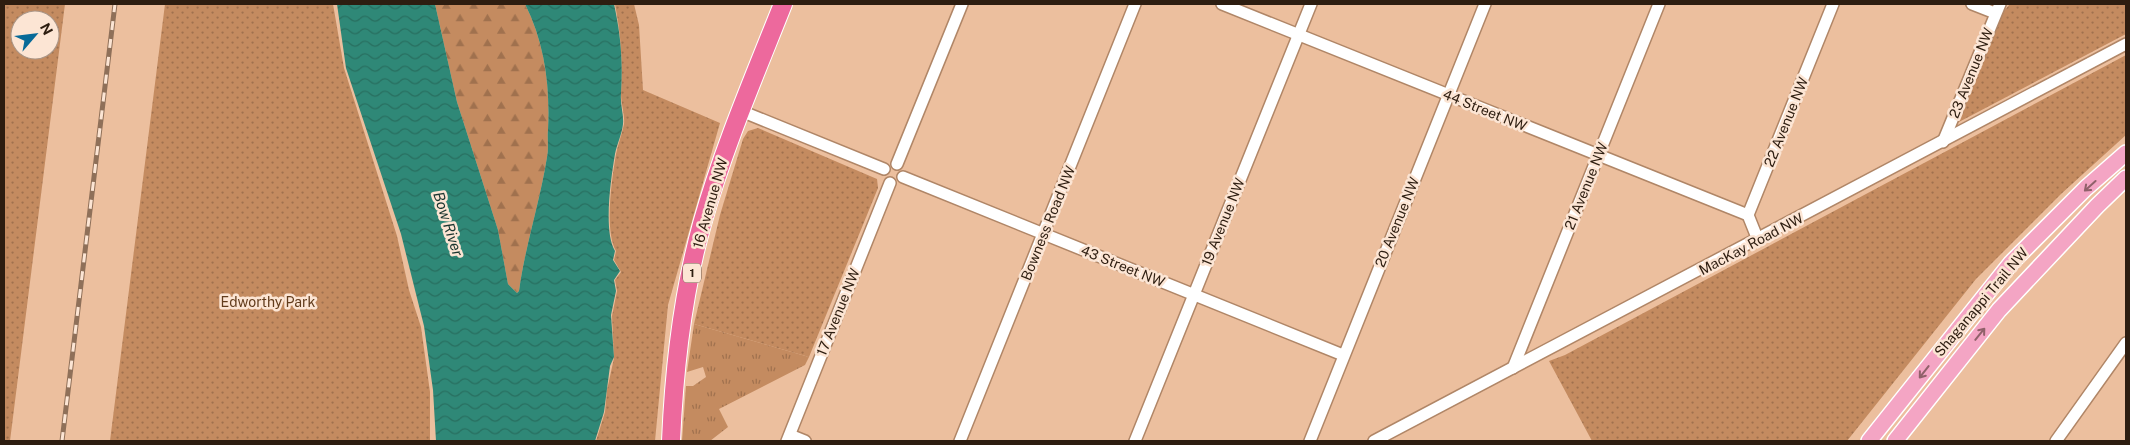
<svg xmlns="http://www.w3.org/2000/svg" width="2130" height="445" font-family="'Public Sans',sans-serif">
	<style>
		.grass { fill: url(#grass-tufts) }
		.forest { fill: url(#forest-firs) }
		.park { fill: url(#park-dots); fill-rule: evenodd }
		.water { fill: url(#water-waves) }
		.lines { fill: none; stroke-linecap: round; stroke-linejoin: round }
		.minor-casing { stroke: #b08667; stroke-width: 14 }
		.major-casing { stroke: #fff; stroke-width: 18 }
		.highway-casing { stroke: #fff; stroke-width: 20 }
		.minor { stroke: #fff; stroke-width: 11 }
		.major { stroke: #f4a5c4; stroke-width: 15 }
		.highway { stroke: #ed699d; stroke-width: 18 }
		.rail-casing { stroke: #8f7059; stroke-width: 5 }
		.rail { stroke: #fce5d4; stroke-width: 3; stroke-dasharray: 9; stroke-linecap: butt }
		.oneway { stroke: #90616a }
		.labels { text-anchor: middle; stroke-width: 5; stroke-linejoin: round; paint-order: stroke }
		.shield { fill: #fce5d4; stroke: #6b594b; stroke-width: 1 }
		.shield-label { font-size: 12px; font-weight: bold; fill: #2d1d10 }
		.street-label { font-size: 14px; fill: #2d1d10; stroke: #fce5d4 }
		.park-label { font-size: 14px; fill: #623c1c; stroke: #fce5d4 }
		.water-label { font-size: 15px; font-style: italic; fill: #1a352f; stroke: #fce5d4 }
	</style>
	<defs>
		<pattern id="grass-tufts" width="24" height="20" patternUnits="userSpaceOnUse" patternTransform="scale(1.25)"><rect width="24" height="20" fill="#c48b60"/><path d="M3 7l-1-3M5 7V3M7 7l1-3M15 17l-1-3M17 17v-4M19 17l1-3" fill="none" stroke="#a0714e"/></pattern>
		<pattern id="forest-firs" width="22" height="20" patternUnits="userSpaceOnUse" patternTransform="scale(1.25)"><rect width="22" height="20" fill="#c48b60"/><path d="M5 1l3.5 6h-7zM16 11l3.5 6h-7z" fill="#a0714e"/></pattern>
		<pattern id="park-dots" width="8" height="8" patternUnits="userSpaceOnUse" patternTransform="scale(1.25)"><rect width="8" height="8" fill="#c48b60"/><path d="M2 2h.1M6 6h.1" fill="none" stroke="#a0714e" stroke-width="1.8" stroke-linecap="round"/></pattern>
		<pattern id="water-waves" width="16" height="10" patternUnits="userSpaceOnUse" patternTransform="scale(1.25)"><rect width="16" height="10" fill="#2f8877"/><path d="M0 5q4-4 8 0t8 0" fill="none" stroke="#286f60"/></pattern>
	</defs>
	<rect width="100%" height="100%" fill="#ecbf9e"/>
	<polygon class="grass" points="694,324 809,357 805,365 719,409 728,427 710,441 682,441 686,386 693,386 706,377 703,367 687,372"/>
	<path class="forest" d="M435,4H525C545,44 550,86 548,130C547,139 549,148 547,157C540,202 525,246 519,291L517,293L508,284L498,230L457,102Z"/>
	<g class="park">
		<path d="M4,4H65L10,441H4ZM20,20H50V50H20Z"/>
		<polygon points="165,4 333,4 344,68 397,236 409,290 421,327 430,392 430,441 110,441"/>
		<path d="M615,4H634L639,25L643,90L720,123L668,305L655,441H596L605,412L607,390L614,358L612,316L617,291L615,280L621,272L614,260L616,251C604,230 612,178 616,154C618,144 622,134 624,124C625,115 621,104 621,94C623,64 621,35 615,4Z"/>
		<polygon points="2010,4 2126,4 2126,34 1957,123 2001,14"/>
		<polygon points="2126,55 2126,135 2061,194 1976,279 1847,441 1592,441 1549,361 1565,355"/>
		<polygon points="758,128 877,179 878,188 809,357 694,324 720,215 743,139 748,131"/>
	</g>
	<path class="water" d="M337,4H435L457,102L498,230L508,284L517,293L519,291C525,246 540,202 547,157C549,148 547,139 548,130C550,86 545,44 525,4H614C621,36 623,62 621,94C620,104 624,115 623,124C622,134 617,144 615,154C611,178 603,231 615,251L613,260L620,271L614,280L616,291L611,315L614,357L610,366L604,412L595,441H436L433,390L424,326L401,234L346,68Z"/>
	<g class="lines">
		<defs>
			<g id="minor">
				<polyline points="1222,4 1748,215"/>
				<polyline points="1972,4 1995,13"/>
				<polyline points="741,111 884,169"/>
				<polyline points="1943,142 2000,4"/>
				<polyline points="897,164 962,4"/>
				<polyline points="903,177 1343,355"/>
				<polyline points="1758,240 1748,215 1833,4"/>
				<polyline points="1513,368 1659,4"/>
				<polyline points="790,435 805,441"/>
				<polyline points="787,441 890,183"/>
				<polyline points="960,441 1135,4"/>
				<polyline points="1135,441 1311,4"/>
				<polyline points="1310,441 1485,4"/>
				<polyline points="1374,441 2126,44"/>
				<polyline points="2056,441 2126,343"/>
			</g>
			<g id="major">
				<polyline points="1869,441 2011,263 2086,188 2126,153"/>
				<polyline points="1895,441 1999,310 2097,206 2126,178"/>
			</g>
			<path id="highway" d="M671,441C674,371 683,292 702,224C723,149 754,77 783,4"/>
		</defs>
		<use href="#minor" class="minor-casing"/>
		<use href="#major" class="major-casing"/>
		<use href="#highway" class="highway-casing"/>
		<use href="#minor" class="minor"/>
		<use href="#major" class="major"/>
		<use href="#highway" class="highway"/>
		<defs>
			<polyline id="rail" points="62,441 115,4"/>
		</defs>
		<use href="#rail" class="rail-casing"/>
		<use href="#rail" class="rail"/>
	</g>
	<defs><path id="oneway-shaft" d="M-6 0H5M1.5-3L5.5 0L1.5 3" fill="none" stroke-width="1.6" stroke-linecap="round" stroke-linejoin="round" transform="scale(1.25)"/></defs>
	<g class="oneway">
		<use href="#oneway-shaft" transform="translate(2090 186) rotate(138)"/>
		<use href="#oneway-shaft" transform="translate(1980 334) rotate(-51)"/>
		<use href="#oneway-shaft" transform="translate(1924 372) rotate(128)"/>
	</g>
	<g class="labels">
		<rect class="shield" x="683" y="263.5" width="18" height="19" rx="4"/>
		<g class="shield-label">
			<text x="692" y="277">1</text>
		</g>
		<g class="street-label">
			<text transform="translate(1971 73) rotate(-68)" y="5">23 Avenue NW</text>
			<text transform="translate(1485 110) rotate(22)" y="5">44 Street NW</text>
			<text transform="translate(1786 122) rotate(-68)" y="5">22 Avenue NW</text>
			<text transform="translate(1586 186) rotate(-68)" y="5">21 Avenue NW</text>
			<text transform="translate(710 203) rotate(-74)" y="5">16 Avenue NW</text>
			<text transform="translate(1223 222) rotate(-68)" y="5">19 Avenue NW</text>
			<text transform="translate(1397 222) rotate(-68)" y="5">20 Avenue NW</text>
			<text transform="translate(1048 223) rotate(-68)" y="5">Bowness Road NW</text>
			<text transform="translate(1751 244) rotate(-28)" y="5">MacKay Road NW</text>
			<text transform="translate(1123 266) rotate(22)" y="5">43 Street NW</text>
			<text transform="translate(1981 302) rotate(-50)" y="5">Shaganappi Trail NW</text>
			<text transform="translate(838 312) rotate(-68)" y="5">17 Avenue NW</text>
		</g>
		<g class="park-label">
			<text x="268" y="307">Edworthy Park</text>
		</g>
		<g class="water-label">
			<text transform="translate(448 224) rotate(72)" y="5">Bow River</text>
		</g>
	</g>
	<rect width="2130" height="445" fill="none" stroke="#2d1d10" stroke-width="10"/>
	<g transform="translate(35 35) rotate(62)"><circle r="24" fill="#fce5d4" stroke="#a99586"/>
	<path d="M0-4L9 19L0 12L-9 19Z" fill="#076a98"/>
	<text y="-8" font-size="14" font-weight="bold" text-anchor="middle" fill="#2d1d10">N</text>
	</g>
</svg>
